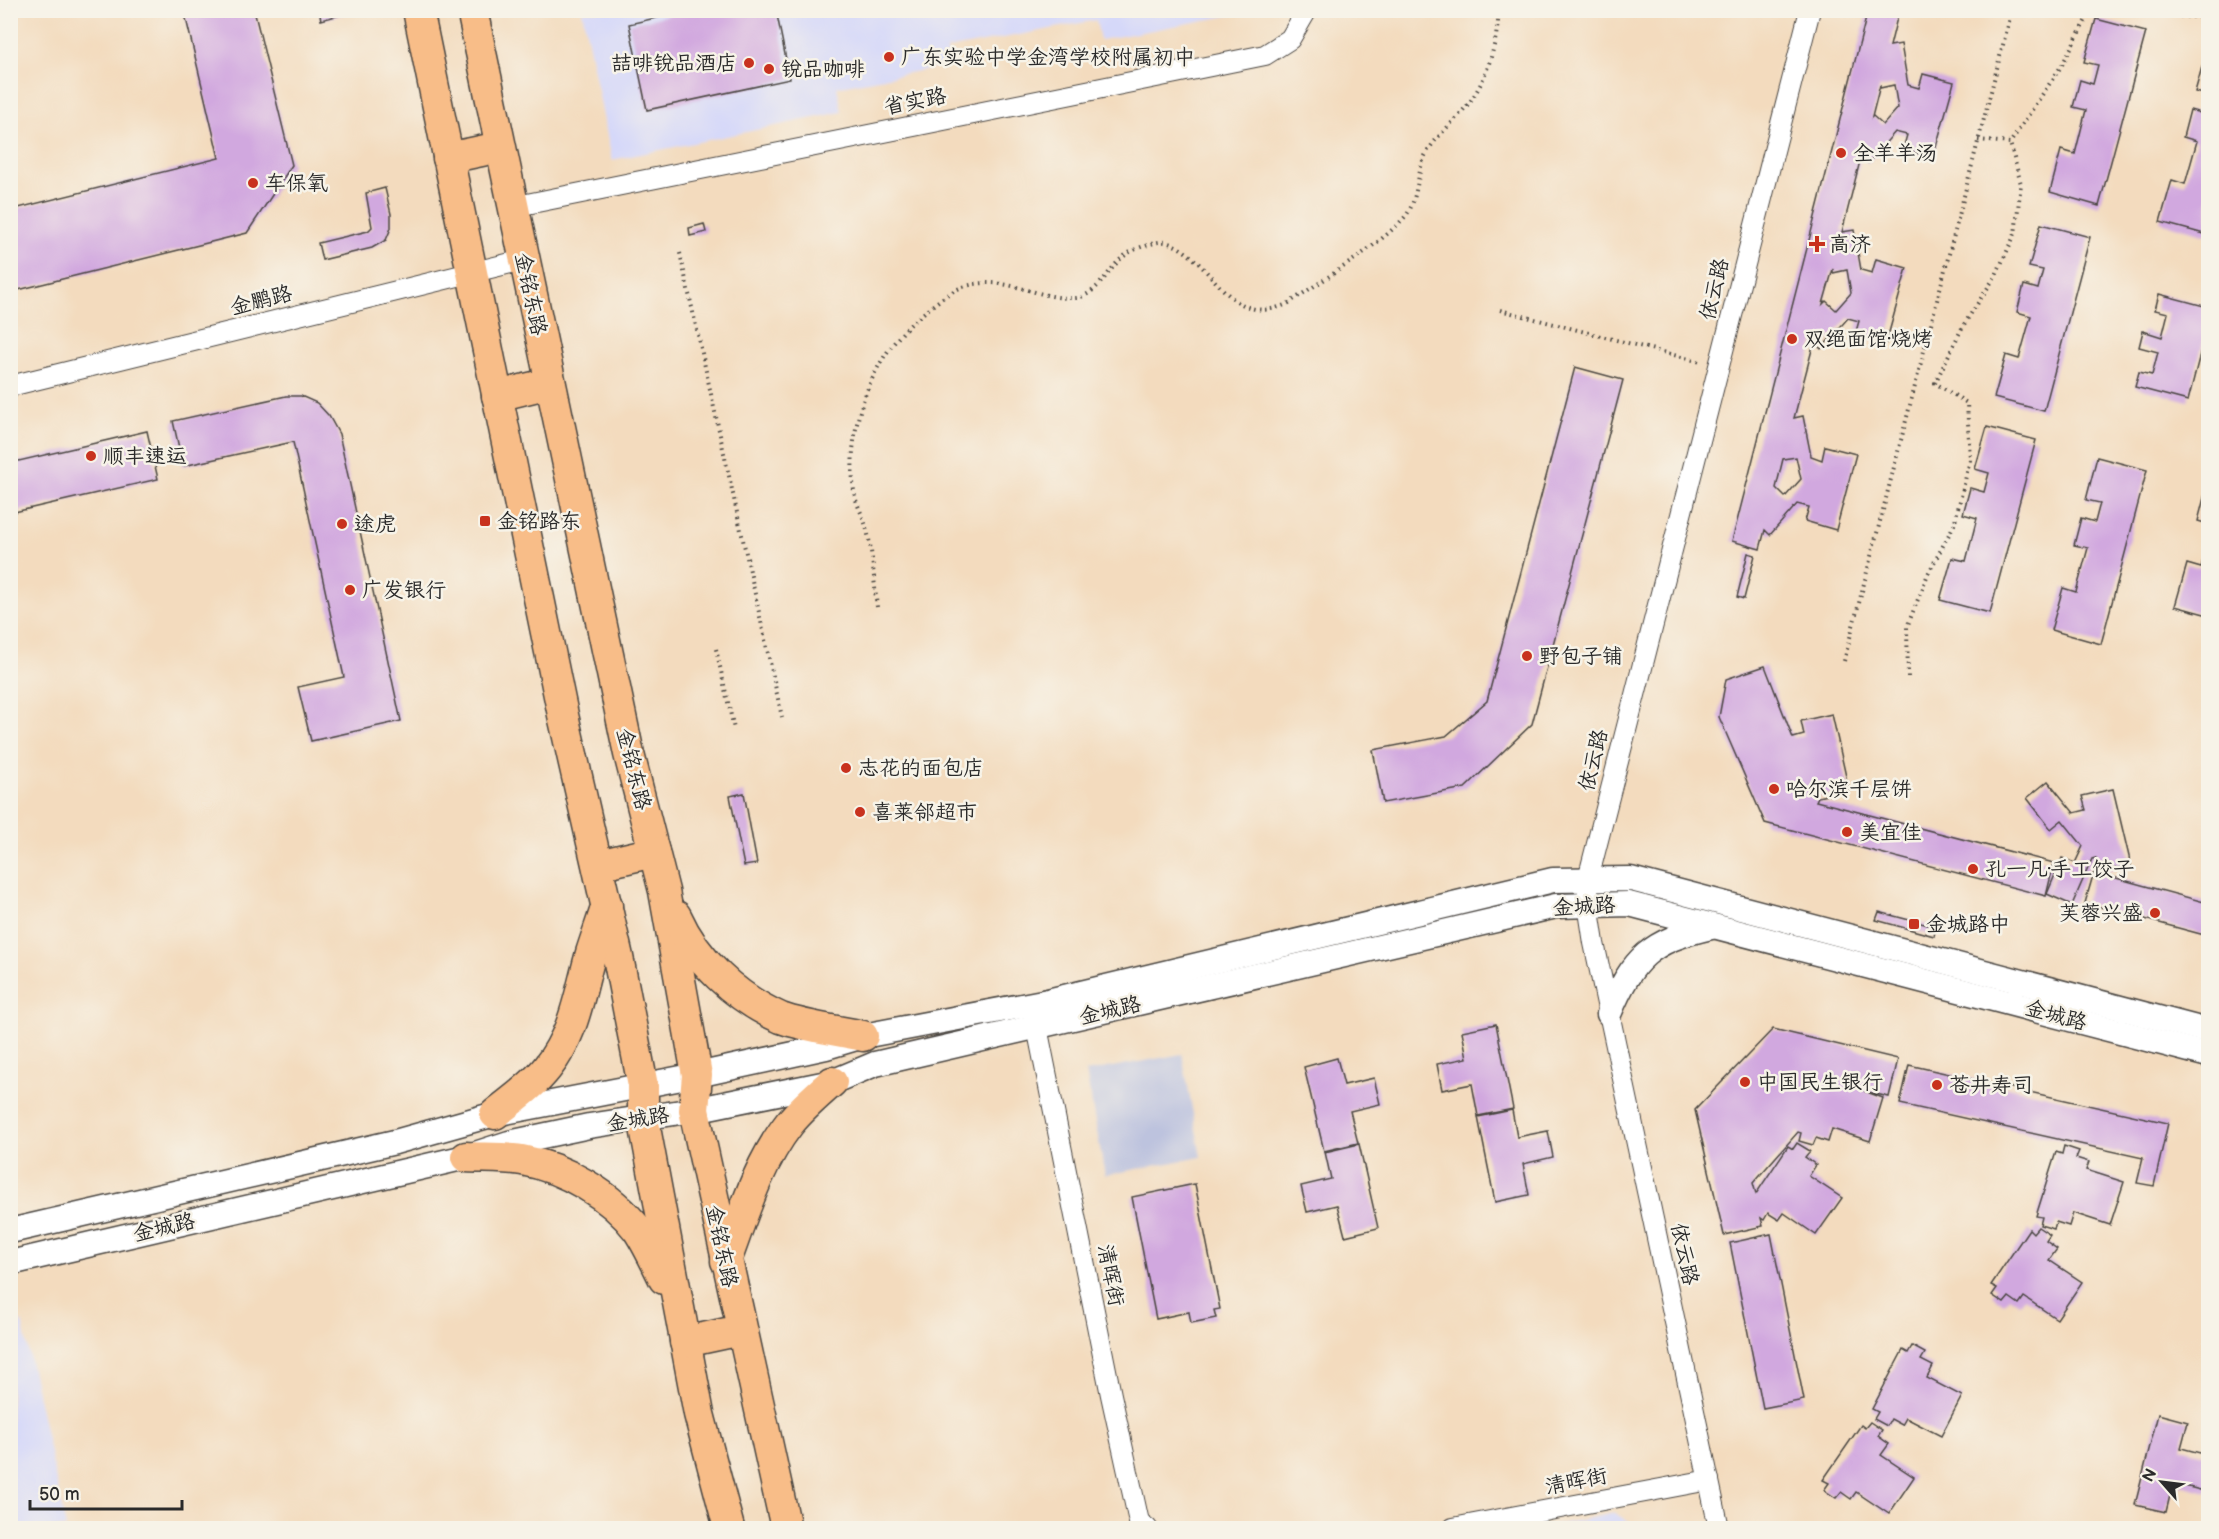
<svg xmlns="http://www.w3.org/2000/svg" width="2219" height="1539" font-family="'Balsamiq Sans','LXGW WenKai TC',sans-serif">
	<style>
		.built { fill: #d5d8f9 }
		.industrial { fill: #bdc3de }
		.building { fill: #d1a8df; fill-rule: evenodd }
		.lines { fill: none; stroke-linecap: round; stroke-linejoin: round }
		.minor-casing { stroke: #494541; stroke-width: 22 }
		.tertiary-casing { stroke: #494541; stroke-width: 27 }
		.primary-casing { stroke: #494541; stroke-width: 33 }
		.path { stroke: #494541; stroke-width: 4; stroke-dasharray: 1.5 4.5; stroke-linecap: butt }
		.minor { stroke: #fff; stroke-width: 20 }
		.tertiary { stroke: #fff; stroke-width: 24 }
		.primary { stroke: #f8bd88; stroke-width: 30 }
		.poi-dot { fill: #c8321e; stroke: #f7f3e8; stroke-width: 2 }
		.labels { text-anchor: middle; stroke-width: 5; stroke-linejoin: round; paint-order: stroke }
		.poi-label { font-size: 21px; fill: #2b2b2b; stroke: #f7f3e8; text-anchor: start }
		.street-label { font-size: 21px; fill: #2b2b2b; stroke: #f7f3e8 }
	</style>
	<rect width="100%" height="100%" fill="#f7f3e8"/>
	<filter id="ink" filterUnits="userSpaceOnUse"><feTurbulence type="fractalNoise" baseFrequency=".0167" numOctaves="2"/><feDisplacementMap in="SourceGraphic" scale="12" xChannelSelector="R" yChannelSelector="G"/><feConvolveMatrix kernelMatrix="1 2 1 2 8 2 1 2 1" color-interpolation-filters="sRGB"/></filter>
	<filter id="wash" filterUnits="userSpaceOnUse"><feTurbulence type="fractalNoise" baseFrequency=".008" numOctaves="4" result="noise"/><feDisplacementMap in="SourceGraphic" scale="24" xChannelSelector="R" yChannelSelector="G"/><feGaussianBlur stdDeviation="1.35" result="paint"/><feColorMatrix in="noise" values="0 0 0 0 0 0 0 0 0 0 0 0 0 0 0 0 0 1.4 0 .05"/><feComposite in="paint" operator="in"/></filter>
	<g filter="url(#wash)">
		<rect width="100%" height="100%" fill="#f3dbbe"/>
		<g class="built">
			<polygon points="582,11 1241,11 1237,14 1100,40 1096,20 947,49 949,65 837,87 842,112 612,160"/>
			<polygon points="22,1322 66,1528 11,1528 11,1325"/>
			<polygon points="1615,1513 1637,1528 1541,1528"/>
		</g>
		<polygon class="industrial" points="1182,1054 1201,1157 1105,1175 1086,1072"/>
		<g id="blocks">
			<g class="building">
				<polygon points="184,10 254,10 292,165 247,233 10,292 10,210 219,158"/>
				<polygon points="319,10 355,10 355,11 321,20"/>
				<polygon points="691,10 776,10 790,79 647,110 629,24"/>
				<path d="M1868,10H1899L1890,46L1901,44L1908,85L1919,88L1923,74L1954,82L1933,158L1903,149L1907,135L1895,132L1868,163L1861,157L1842,232L1854,230L1861,270L1872,273L1876,259L1907,268L1886,343L1855,335L1859,321L1848,318L1821,349L1814,342L1794,418L1803,416L1811,456L1822,460L1825,446L1856,454L1836,530L1805,521L1809,507L1797,504L1770,535L1765,530L1760,549L1732,541ZM1880,85V88L1894,85L1898,108L1883,125L1873,116L1872,117ZM1833,269V273L1847,270L1851,293L1836,310L1826,301L1823,304ZM1796,457L1801,479L1785,497L1776,488L1783,459Z"/>
				<polygon points="2096,19 2146,32 2099,206 2050,192 2061,150 2075,154 2086,110 2073,107 2080,80 2093,84 2098,65 2084,62"/>
				<polygon points="2207,49 2208,50 2208,95 2195,92"/>
				<polygon points="2208,101 2208,235 2160,222 2172,180 2185,184 2197,141 2183,137 2190,110 2204,114"/>
				<polygon points="385,188 391,214 391,228 386,240 372,248 322,260 318,243 368,231 372,227 366,193"/>
				<polygon points="704,224 706,232 690,236 689,228"/>
				<polygon points="2041,224 2090,237 2044,411 1994,398 2006,355 2019,359 2031,316 2017,312 2024,285 2038,289 2043,270 2029,267"/>
				<polygon points="2159,294 2208,307 2208,323 2188,401 2135,387 2139,372 2152,375 2158,352 2139,347 2143,331 2162,337 2168,313 2155,310"/>
				<polygon points="1575,367 1623,380 1532,724 1465,788 1383,803 1373,750 1446,736 1487,701"/>
				<polygon points="286,396 301,396 317,403 329,416 339,434 401,721 311,741 298,687 344,677 293,442 183,466 173,421"/>
				<polygon points="1987,427 2036,440 1990,613 1940,600 1952,558 1966,561 1977,518 1963,514 1970,488 1984,492 1989,473 1975,469"/>
				<polygon points="147,431 158,479 10,513 10,463"/>
				<polygon points="2097,457 2147,470 2101,644 2051,630 2063,588 2076,592 2088,548 2074,545 2081,518 2095,522 2100,503 2086,500"/>
				<polygon points="2205,494 2208,495 2208,524 2198,521"/>
				<polygon points="2208,540 2208,615 2175,606 2187,564 2201,568"/>
				<polygon points="1748,553 1755,555 1744,599 1737,597"/>
				<polygon points="1765,666 1793,738 1804,735 1801,721 1832,714 1849,790 1818,797 1816,801 2054,863 2046,896 1765,823 1719,717 1726,679"/>
				<polygon points="2048,781 2074,813 2086,810 2082,796 2113,789 2131,865 2099,872 2096,858 2092,859 2072,905 2047,894 2062,858 2075,863 2083,846 2062,820 2051,829 2027,798"/>
				<polygon points="744,793 757,864 744,866 730,796"/>
				<polygon points="2094,872 2208,903 2208,936 2085,903"/>
				<polygon points="1879,912 1936,927 1934,936 1876,920"/>
				<polygon points="1496,1024 1513,1109 1478,1116 1472,1084 1442,1090 1437,1064 1467,1058 1462,1031"/>
				<polygon points="1773,1029 1898,1059 1889,1097 1864,1091 1883,1098 1870,1141 1832,1129 1828,1142 1816,1138 1813,1145 1799,1141 1801,1133 1798,1132 1753,1183 1756,1194 1788,1146 1793,1149 1797,1143 1810,1151 1805,1157 1816,1165 1809,1176 1842,1198 1816,1235 1784,1213 1779,1220 1768,1213 1764,1220 1761,1218 1763,1226 1724,1235 1695,1110"/>
				<polygon points="1337,1058 1344,1085 1374,1078 1380,1104 1350,1111 1358,1143 1324,1151 1304,1067"/>
				<polygon points="1909,1065 2168,1123 2154,1186 2137,1183 2143,1158 1900,1104"/>
				<polygon points="1512,1110 1517,1137 1548,1131 1553,1157 1523,1164 1529,1195 1495,1202 1478,1117"/>
				<polygon points="1359,1144 1378,1228 1345,1236 1337,1205 1307,1212 1301,1186 1331,1179 1325,1152"/>
				<polygon points="2064,1146 2079,1151 2076,1158 2089,1162 2086,1170 2124,1182 2110,1225 2073,1213 2069,1226 2056,1222 2054,1229 2040,1225 2042,1217 2036,1216 2056,1152 2062,1154"/>
				<polygon points="1195,1184 1220,1309 1214,1310 1216,1318 1191,1323 1189,1312 1156,1319 1132,1197"/>
				<polygon points="2038,1227 2050,1235 2046,1241 2057,1249 2049,1260 2082,1282 2057,1319 2024,1297 2019,1304 2009,1297 2004,1303 1992,1295 1997,1288 1991,1285 2029,1229 2033,1233"/>
				<polygon points="1771,1234 1804,1400 1763,1408 1730,1243"/>
				<polygon points="1912,1346 1925,1353 1921,1360 1933,1366 1927,1378 1962,1396 1941,1436 1906,1418 1902,1425 1891,1419 1887,1426 1874,1419 1878,1412 1872,1409 1903,1350 1908,1353"/>
				<polygon points="2158,1414 2188,1422 2181,1448 2208,1455 2208,1492 2173,1483 2166,1512 2135,1505"/>
				<polygon points="1870,1422 1882,1430 1878,1436 1889,1444 1881,1455 1914,1477 1889,1514 1856,1492 1851,1499 1841,1492 1836,1498 1824,1490 1829,1483 1823,1480 1861,1425 1865,1428"/>
			</g>
		</g>
	</g>
	<g filter="url(#ink)">
		<use href="#blocks" fill-opacity="0" stroke="#494541" stroke-width="1.5"/>
		<g class="lines">
			<defs>
				<g id="minor">
					<polyline points="512,207 1265,55 1290,39 1307,10"/>
					<polyline points="10,386 523,260"/>
					<polyline points="1037,1027 1111,1395 1139,1522 1147,1528"/>
					<polyline points="1453,1528 1709,1480"/>
					<polyline points="1719,1528 1594,943 1588,904 1588,879 1810,10"/>
				</g>
				<g id="tertiary">
					<path d="M1609,1014C1633,957 1650,941 1711,927"/>
					<polyline points="10,1231 395,1142 495,1114 697,1075 826,1047 863,1036 1048,1001 1553,880 1631,879 2208,1031"/>
					<polyline points="10,1263 466,1157 509,1143 589,1126 694,1110 832,1082 875,1064 1556,906 1629,904 2208,1055"/>
				</g>
				<g id="primary">
					<polyline points="418,10 563,715 618,957 643,1086 643,1117 699,1414 729,1528"/>
					<polyline points="472,10 629,754 664,891 697,1075 694,1110 786,1528"/>
					<polyline points="448,158 500,147"/>
					<polyline points="497,396 550,383"/>
					<polyline points="598,865 654,852"/>
					<path d="M676,916C696,961 736,998 781,1018C802,1026 840,1031 863,1036"/>
					<path d="M495,1114C512,1100 533,1086 547,1068C575,1033 579,995 591,953C596,937 602,921 607,905"/>
					<path d="M466,1157C484,1158 504,1157 522,1160C565,1168 611,1195 638,1230C648,1245 656,1263 664,1279"/>
					<path d="M726,1261C743,1215 758,1164 789,1124C801,1109 817,1095 832,1082"/>
					<polyline points="685,1342 741,1330"/>
				</g>
			</defs>
			<use href="#minor" class="minor-casing"/>
			<use href="#tertiary" class="tertiary-casing"/>
			<use href="#primary" class="primary-casing"/>
			<g class="path">
				<polyline points="1978,140 2010,143 2062,65 2090,12 2198,17 2208,21"/>
				<polyline points="680,253 782,717"/>
				<polyline points="1500,310 1701,362"/>
				<path d="M877,607C874,582 873,555 867,530C864,517 856,505 854,491C846,431 868,364 913,322C929,309 949,289 970,285C1009,276 1039,300 1076,298C1097,296 1109,268 1123,257C1130,251 1140,247 1148,245C1154,243 1159,241 1165,242C1212,253 1227,333 1289,303C1325,278 1374,250 1404,218C1418,202 1416,178 1424,158C1432,140 1452,124 1465,108C1487,82 1497,44 1499,10"/>
				<polyline points="716,649 734,729"/>
				<polyline points="1844,661 2012,10"/>
				<polyline points="1908,677 1907,627 1928,574 1954,525 1970,460 1967,403 1935,383 1963,326 1996,275 2015,234 2021,184 2010,143"/>
			</g>
			<use href="#minor" class="minor"/>
			<use href="#tertiary" class="tertiary"/>
			<use href="#primary" class="primary"/>
		</g>
	</g>
	<g class="poi-dot">
		<circle cx="889" cy="57" r="6"/>
		<circle cx="749" cy="63" r="6"/>
		<circle cx="769" cy="69" r="6"/>
		<circle cx="1841" cy="153" r="6"/>
		<circle cx="253" cy="183" r="6"/>
		<path d="M1814 235h6v6h6v6h-6v6h-6v-6h-6v-6h6z"/>
		<circle cx="1792" cy="339" r="6"/>
		<circle cx="91" cy="456" r="6"/>
		<rect x="479" y="515" width="12" height="12" rx="3"/>
		<circle cx="342" cy="524" r="6"/>
		<circle cx="350" cy="590" r="6"/>
		<circle cx="1527" cy="656" r="6"/>
		<circle cx="846" cy="768" r="6"/>
		<circle cx="1774" cy="789" r="6"/>
		<circle cx="860" cy="812" r="6"/>
		<circle cx="1847" cy="832" r="6"/>
		<circle cx="1973" cy="869" r="6"/>
		<circle cx="2155" cy="913" r="6"/>
		<rect x="1908" y="918" width="12" height="12" rx="3"/>
		<circle cx="1745" cy="1082" r="6"/>
		<circle cx="1937" cy="1085" r="6"/>
	</g>
	<g class="labels">
		<g class="poi-label">
			<text x="901" y="64">广东实验中学金湾学校附属初中</text>
			<text x="737" y="70" text-anchor="end">喆啡锐品酒店</text>
			<text x="781" y="76">锐品咖啡</text>
			<text x="1853" y="160">全羊羊汤</text>
			<text x="265" y="190">车保氧</text>
			<text x="1829" y="251">高济</text>
			<text x="1804" y="346">双绝面馆·烧烤</text>
			<text x="103" y="463">顺丰速运</text>
			<text x="497" y="528">金铭路东</text>
			<text x="354" y="531">途虎</text>
			<text x="362" y="597">广发银行</text>
			<text x="1539" y="663">野包子铺</text>
			<text x="858" y="775">志花的面包店</text>
			<text x="1786" y="796">哈尔滨千层饼</text>
			<text x="872" y="819">喜莱邻超市</text>
			<text x="1859" y="839">美宜佳</text>
			<text x="1985" y="876">孔一凡·手工饺子</text>
			<text x="2143" y="920" text-anchor="end">芙蓉兴盛</text>
			<text x="1926" y="931">金城路中</text>
			<text x="1757" y="1089">中国民生银行</text>
			<text x="1949" y="1092">苍井寿司</text>
		</g>
		<g class="street-label">
			<text transform="translate(915 101) rotate(-11)" y="7">省实路</text>
			<text transform="translate(1714 289) rotate(-76)" y="7">依云路</text>
			<text transform="translate(531 294) rotate(78)" y="7">金铭东路</text>
			<text transform="translate(261 300) rotate(-14)" y="7">金鹏路</text>
			<text transform="translate(1593 760) rotate(-76)" y="7">依云路</text>
			<text transform="translate(634 769) rotate(76)" y="7">金铭东路</text>
			<text transform="translate(1584 906) rotate(-3)" y="7">金城路</text>
			<text transform="translate(1110 1010) rotate(-13)" y="7">金城路</text>
			<text transform="translate(2056 1015) rotate(15)" y="7">金城路</text>
			<text transform="translate(638 1119) rotate(-9)" y="7">金城路</text>
			<text transform="translate(164 1227) rotate(-13)" y="7">金城路</text>
			<text transform="translate(722 1246) rotate(78)" y="7">金铭东路</text>
			<text transform="translate(1685 1254) rotate(78)" y="7">依云路</text>
			<text transform="translate(1111 1275) rotate(79)" y="7">清晖街</text>
			<text transform="translate(1576 1481) rotate(-11)" y="7">清晖街</text>
		</g>
	</g>
	<rect width="2219" height="1539" fill="none" stroke="#f7f3e8" stroke-width="36"/>
	<g transform="translate(2162 1482) rotate(298)" stroke="#f7f3e8" stroke-width="4.5" paint-order="stroke">
	<path d="M0-4.5L10 22L0 15L-10 22Z" fill="#2b2b2b"/>
	<text y="-9" font-size="16" font-weight="bold" text-anchor="middle" fill="#2b2b2b">N</text>
	</g>
	<path d="M30 1500v9h152v-9" fill="none" stroke="#2b2b2b" stroke-width="3"/>
	<text x="39" y="1500" font-size="18" fill="#2b2b2b" stroke="#f7f3e8" stroke-width="4.5" paint-order="stroke">50 m</text>
</svg>
